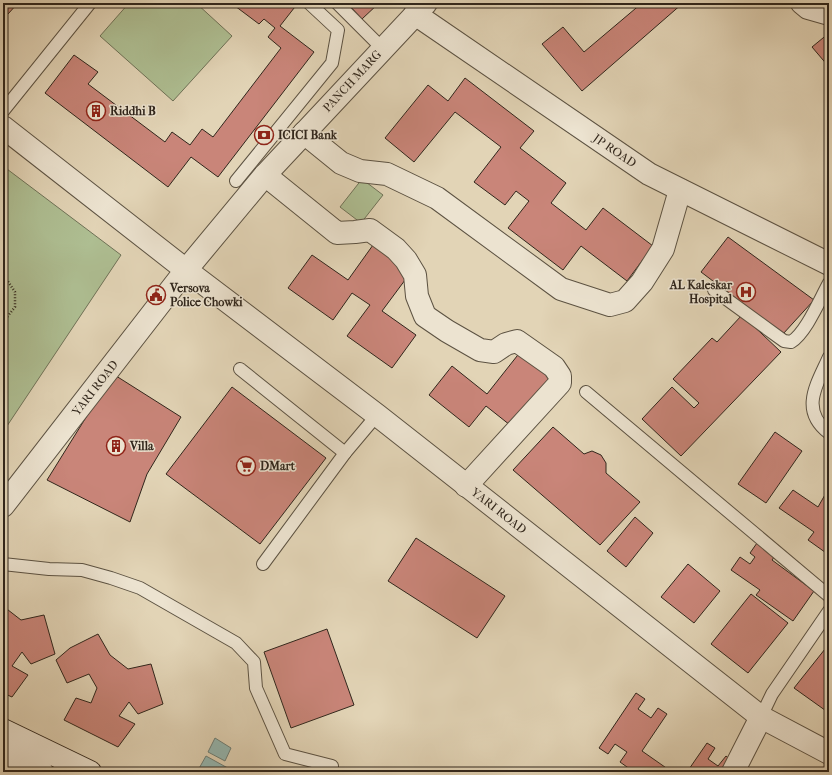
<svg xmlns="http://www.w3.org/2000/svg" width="832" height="775" font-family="'IM FELL French Canon',serif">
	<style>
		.green { fill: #aebe92; stroke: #6f7257 }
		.water { fill: #95b8b2; stroke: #6d7e76 }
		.building { fill: #c98579; stroke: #30261c }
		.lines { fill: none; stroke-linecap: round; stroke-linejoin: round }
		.service-casing { stroke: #5c5242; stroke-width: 14 }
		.minor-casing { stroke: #5c5242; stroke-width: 24 }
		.tertiary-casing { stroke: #5c5242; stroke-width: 24 }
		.secondary-casing { stroke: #30261c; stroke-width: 24 }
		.path { stroke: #30261c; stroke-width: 2.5; stroke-dasharray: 1 2; stroke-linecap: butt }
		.service { stroke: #ece3d0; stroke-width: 12 }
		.minor { stroke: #ece3d0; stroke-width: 22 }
		.tertiary { stroke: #ece3d0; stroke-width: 22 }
		.secondary { stroke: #ece3d0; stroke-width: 22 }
		.labels { text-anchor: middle; stroke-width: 3; stroke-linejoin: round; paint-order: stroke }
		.street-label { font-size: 12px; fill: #30261c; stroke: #ece3d0 }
		.poi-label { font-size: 12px; font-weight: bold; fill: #30261c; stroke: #ece3d0; text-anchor: start }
	</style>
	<rect width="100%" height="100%" fill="#e2d4b6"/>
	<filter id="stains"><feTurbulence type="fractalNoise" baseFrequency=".005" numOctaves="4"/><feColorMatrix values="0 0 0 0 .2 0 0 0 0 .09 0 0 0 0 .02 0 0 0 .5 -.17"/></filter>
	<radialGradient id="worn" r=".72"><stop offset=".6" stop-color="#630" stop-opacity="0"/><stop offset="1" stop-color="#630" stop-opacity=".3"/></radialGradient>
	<g class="green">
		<polygon points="129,3 196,3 232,36 173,101 100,36"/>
		<polygon points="3,166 121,255 3,432"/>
		<polygon points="362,179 383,195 361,223 340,207"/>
	</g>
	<g class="water">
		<polygon points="215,738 231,748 225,761 208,752"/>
		<polygon points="206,756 235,772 197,772"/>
	</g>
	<g class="building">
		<polygon points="3,3 18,3 8,14 3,10"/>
		<polygon points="231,3 298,3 280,26 314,52 218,177 191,157 168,187 45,93 74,55 98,72 88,84 165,142 172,132 190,145 202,129 213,137 281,48 268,37 275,28 264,19 259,24"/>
		<polygon points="347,3 379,3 362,19"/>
		<polygon points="642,3 683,3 582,91 542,44 563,27 584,52"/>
		<polygon points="829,33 829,67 812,47"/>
		<polygon points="465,78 534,131 520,148 566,183 551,203 586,230 603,208 653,246 627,281 581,246 563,270 508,228 529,201 516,191 505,205 474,182 501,147 455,112 414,162 385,138 428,85 448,101"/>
		<polygon points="728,237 814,300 783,334 701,272"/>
		<polygon points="373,245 411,272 382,311 416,335 392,368 347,336 370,305 352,293 333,320 288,288 312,255 348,280"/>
		<polygon points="742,315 781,352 681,456 642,419 672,387 694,408 699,403 673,379 712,338 717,342"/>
		<polygon points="521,351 556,378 515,429 486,406 469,427 429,395 452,366 487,394"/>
		<polygon points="113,374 181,417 147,474 130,522 47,480"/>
		<polygon points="232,387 326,458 260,544 166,474"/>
		<polygon points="553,427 584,454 592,451 601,455 606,463 606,473 640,502 600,545 513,470"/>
		<polygon points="775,432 802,451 766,503 738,484"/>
		<polygon points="793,490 818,507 826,493 829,495 829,555 808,540 814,532 779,508"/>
		<polygon points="635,517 653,533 626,567 607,551"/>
		<polygon points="416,538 505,596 477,638 388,581"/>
		<polygon points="757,543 775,556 772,560 814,591 793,621 756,595 760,590 731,570 740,557 750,564 755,557 750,553"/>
		<polygon points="688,564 720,591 694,623 661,597"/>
		<polygon points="751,594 788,623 748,673 711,644"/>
		<polygon points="3,606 21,620 44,615 55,654 31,664 22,652 12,666 28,675 12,697 3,693"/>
		<polygon points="327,629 354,705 291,728 264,652"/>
		<polygon points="98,634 110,655 128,669 151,664 163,704 138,714 129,702 119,716 135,724 118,747 64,720 76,698 91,703 97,688 89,674 67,683 56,660 70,648"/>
		<polygon points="829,644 829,713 794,688"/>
		<polygon points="636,693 645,699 638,709 651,718 658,708 667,714 642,751 672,772 634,772 620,762 627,752 615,744 608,754 599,748"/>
		<polygon points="707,743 715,748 708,759 718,766 726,756 732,761 724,772 687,772"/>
	</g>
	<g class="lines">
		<defs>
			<g id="service">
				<polyline points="337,3 383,49"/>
				<polyline points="3,111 90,3"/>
				<polyline points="236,181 332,63 338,30 309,3"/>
				<path d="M714,290L784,341L791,342C806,333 820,299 829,283"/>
				<path d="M829,357C817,384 799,410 829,433"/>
				<polyline points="240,369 345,453"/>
				<polyline points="586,392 829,596"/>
				<polyline points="3,564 49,569 82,570 111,578 140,588 236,643 254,662 256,688 285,754 332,766 329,772"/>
				<polyline points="263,564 345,453 377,415"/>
				<polyline points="761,717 772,694 829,611"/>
			</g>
			<g id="minor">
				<path id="s1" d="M426,3L265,175L186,270L377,415L761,717L829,753"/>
				<polyline points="802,3 808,8 829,14"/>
				<path id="s2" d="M415,14L649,174L829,264"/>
				<polyline points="304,133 341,163 360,171 387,174 437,198 561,289 610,305 625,301 642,282 663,249 680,190"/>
				<polyline points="265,175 337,233 355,232 370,230 396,249 406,260 415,275 417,296 425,316 447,331 480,350 494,352 506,344 517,341 554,367 560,376 560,383 466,486"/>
				<polyline points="733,772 761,717"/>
			</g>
			<polyline id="tertiary" points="3,127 186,270 3,506"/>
			<g id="secondary">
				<polyline points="3,730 90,772"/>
				<polyline points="3,753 42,772"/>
			</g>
		</defs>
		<use href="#service" class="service-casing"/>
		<use href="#minor" class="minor-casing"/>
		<use href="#tertiary" class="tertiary-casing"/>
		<use href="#secondary" class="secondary-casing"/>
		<polyline class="path" points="3,274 15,292 15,307 3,322"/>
		<use href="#service" class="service"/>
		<use href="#minor" class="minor"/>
		<use href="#tertiary" class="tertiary"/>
		<use href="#secondary" class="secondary"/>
	</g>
	<defs>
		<symbol id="building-ring" viewBox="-11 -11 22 22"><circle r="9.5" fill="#ece3d0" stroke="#8f2418" stroke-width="1.5"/><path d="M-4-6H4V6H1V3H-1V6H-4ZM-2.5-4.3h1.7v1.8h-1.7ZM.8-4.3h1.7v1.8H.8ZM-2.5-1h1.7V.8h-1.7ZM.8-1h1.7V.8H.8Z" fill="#8f2418"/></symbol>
		<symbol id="bank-ring" viewBox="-11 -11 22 22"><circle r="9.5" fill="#ece3d0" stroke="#8f2418" stroke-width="1.5"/><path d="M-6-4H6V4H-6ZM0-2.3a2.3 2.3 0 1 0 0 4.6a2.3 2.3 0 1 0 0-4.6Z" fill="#8f2418"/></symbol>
		<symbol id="hospital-ring" viewBox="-11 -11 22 22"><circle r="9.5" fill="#ece3d0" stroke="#8f2418" stroke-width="1.5"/><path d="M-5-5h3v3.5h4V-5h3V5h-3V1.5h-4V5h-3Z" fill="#8f2418"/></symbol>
		<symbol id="civic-ring" viewBox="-11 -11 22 22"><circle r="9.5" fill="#ece3d0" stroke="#8f2418" stroke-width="1.5"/><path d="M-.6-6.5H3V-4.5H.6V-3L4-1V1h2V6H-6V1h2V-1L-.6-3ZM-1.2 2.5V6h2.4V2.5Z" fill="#8f2418"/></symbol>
		<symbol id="supermarket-ring" viewBox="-11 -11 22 22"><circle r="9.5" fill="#ece3d0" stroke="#8f2418" stroke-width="1.5"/><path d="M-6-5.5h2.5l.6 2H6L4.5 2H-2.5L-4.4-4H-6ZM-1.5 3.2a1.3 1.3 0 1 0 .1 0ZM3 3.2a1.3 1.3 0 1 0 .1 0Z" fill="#8f2418"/></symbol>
	</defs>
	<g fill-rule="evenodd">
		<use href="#building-ring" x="85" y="100" width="22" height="22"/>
		<use href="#bank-ring" x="253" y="124" width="22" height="22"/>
		<use href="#hospital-ring" x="735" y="281" width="22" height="22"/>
		<use href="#civic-ring" x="145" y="284" width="22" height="22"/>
		<use href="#building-ring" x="105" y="435" width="22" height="22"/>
		<use href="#supermarket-ring" x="235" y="455" width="22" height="22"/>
	</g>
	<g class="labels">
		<g class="street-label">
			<text transform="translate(352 81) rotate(-47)" y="4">PANCH MARG</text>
			<text dy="4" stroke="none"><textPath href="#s2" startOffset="242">JP ROAD</textPath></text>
			<text transform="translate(95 388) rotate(-52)" y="4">YARI ROAD</text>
			<text dy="4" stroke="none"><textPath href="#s1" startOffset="754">YARI ROAD</textPath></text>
		</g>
		<g class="poi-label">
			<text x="110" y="115">Riddhi B</text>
			<text x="278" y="139">ICICI Bank</text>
			<text x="732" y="289" text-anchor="end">AL Kaleskar<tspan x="732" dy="14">Hospital</tspan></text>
			<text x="170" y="292">Versova<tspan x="170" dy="14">Police Chowki</tspan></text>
			<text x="130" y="450">Villa</text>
			<text x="260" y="470">DMart</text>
		</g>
	</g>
	<rect width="832" height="775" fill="none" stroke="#e2d4b6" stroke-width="16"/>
	<rect x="4" y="4" width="824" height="767" fill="none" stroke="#30261c" stroke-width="2"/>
	<rect x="8" y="8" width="816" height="759" fill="none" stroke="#30261c"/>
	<rect width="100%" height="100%" filter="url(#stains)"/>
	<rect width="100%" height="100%" fill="url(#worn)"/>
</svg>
